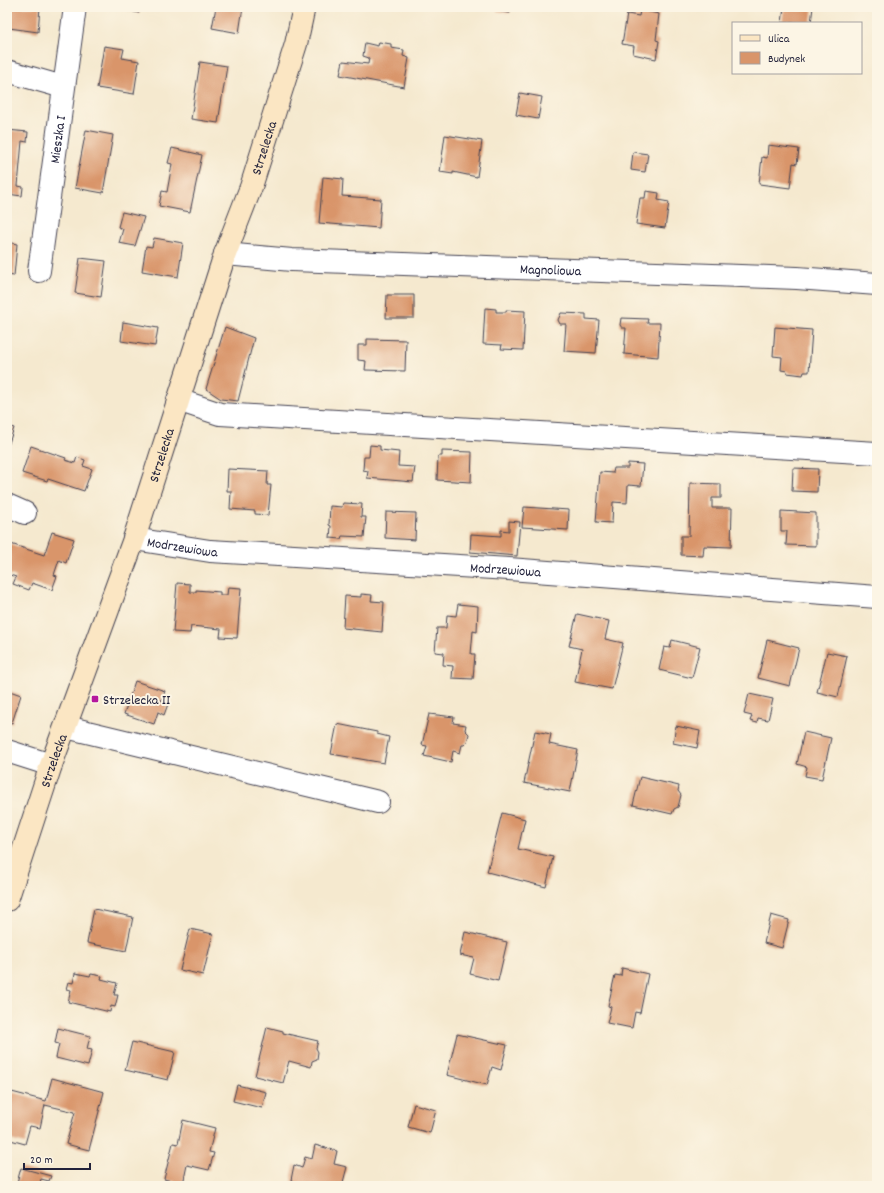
<svg xmlns="http://www.w3.org/2000/svg" width="884" height="1193" font-family="Dekko,sans-serif">
	<style>
		.building { fill: #d9956a }
		.lines { fill: none; stroke-linecap: round; stroke-linejoin: round }
		.street-casing { stroke: #424051; stroke-width: 24 }
		.secondary-casing { stroke: #424051; stroke-width: 24 }
		.street { stroke: #fff; stroke-width: 22 }
		.secondary { stroke: #fbe6c3; stroke-width: 22 }
		.poi-dot { fill: #b5179e; stroke: #fcf5e5; stroke-width: 1.5 }
		.labels { text-anchor: middle; stroke-width: 4; stroke-linejoin: round; paint-order: stroke }
		.street-label { font-size: 14px; fill: #22223b; stroke: #fcf5e5 }
		.poi-label { font-size: 14px; fill: #22223b; stroke: #fcf5e5; text-anchor: start }
	</style>
	<rect width="100%" height="100%" fill="#fcf5e5"/>
	<filter id="ink" filterUnits="userSpaceOnUse"><feTurbulence type="fractalNoise" baseFrequency=".025" numOctaves="2"/><feDisplacementMap in="SourceGraphic" scale="8" xChannelSelector="R" yChannelSelector="G"/><feConvolveMatrix kernelMatrix="1 2 1 2 8 2 1 2 1" color-interpolation-filters="sRGB"/></filter>
	<filter id="wash" filterUnits="userSpaceOnUse"><feTurbulence type="fractalNoise" baseFrequency=".012" numOctaves="4" result="noise"/><feDisplacementMap in="SourceGraphic" scale="16" xChannelSelector="R" yChannelSelector="G"/><feGaussianBlur stdDeviation="0.9" result="paint"/><feColorMatrix in="noise" values="0 0 0 0 0 0 0 0 0 0 0 0 0 0 0 0 0 1.4 0 .05"/><feComposite in="paint" operator="in"/></filter>
	<g filter="url(#wash)">
		<rect width="100%" height="100%" fill="#f5e9cf"/>
		<g id="blocks">
			<g class="building">
				<polygon points="11,7 40,7 38,32 9,28"/>
				<polygon points="113,7 140,7 139,13"/>
				<polygon points="216,7 243,7 239,33 212,28"/>
				<polygon points="497,7 511,7 510,13 497,11"/>
				<polygon points="784,7 813,7 811,23 782,23"/>
				<polygon points="640,10 659,14 656,40 659,41 656,59 633,54 634,46 622,44 627,14 639,16"/>
				<polygon points="379,42 391,44 391,48 404,50 403,56 409,58 404,87 340,75 343,61 368,64 369,58 363,56 365,43 378,46"/>
				<polygon points="104,46 124,49 122,58 139,61 134,94 97,88"/>
				<polygon points="200,62 227,66 218,123 191,119"/>
				<polygon points="520,93 542,97 538,119 516,115"/>
				<polygon points="7,130 28,132 27,142 22,141 18,186 23,187 22,196 7,194"/>
				<polygon points="86,130 113,135 103,193 75,188"/>
				<polygon points="445,135 482,141 477,177 453,172 453,174 440,172"/>
				<polygon points="768,145 799,149 797,164 793,163 790,188 759,184 762,157 767,158"/>
				<polygon points="172,148 202,155 190,212 159,206 162,191 167,192 172,164 168,163"/>
				<polygon points="633,152 648,154 645,172 631,170"/>
				<polygon points="323,177 343,179 342,196 381,199 379,228 319,223"/>
				<polygon points="646,191 659,193 658,200 669,202 665,228 636,224 640,198 645,198"/>
				<polygon points="122,212 144,217 135,246 119,243 123,229 118,227"/>
				<polygon points="154,238 183,243 178,277 142,271 146,246 152,247"/>
				<polygon points="7,242 17,244 14,276 7,275"/>
				<polygon points="80,258 106,261 101,297 75,293"/>
				<polygon points="387,295 414,295 414,318 386,318"/>
				<polygon points="485,308 496,309 496,312 506,312 506,310 525,311 523,350 501,349 502,345 483,344"/>
				<polygon points="561,313 586,314 586,319 599,320 596,353 564,351 566,324 560,324 558,320"/>
				<polygon points="621,318 648,319 647,323 660,323 658,357 624,354 626,328 622,328 620,325"/>
				<polygon points="123,322 158,328 155,346 121,341"/>
				<polygon points="225,327 254,338 238,401 221,399 206,389"/>
				<polygon points="775,327 812,330 809,372 804,372 803,375 787,373 787,371 781,370 782,357 773,356"/>
				<polygon points="367,339 406,340 405,371 365,370 366,361 358,360 358,345 367,345"/>
				<polygon points="7,425 14,428 7,449"/>
				<polygon points="370,445 380,446 380,450 399,452 398,466 415,467 413,482 367,478 368,471 363,470 364,457 369,457"/>
				<polygon points="31,446 66,458 65,460 75,463 77,457 85,460 83,466 92,469 84,491 48,479 47,481 22,473"/>
				<polygon points="442,451 472,452 471,482 437,480 438,456 442,456"/>
				<polygon points="628,463 643,464 641,486 628,485 627,503 613,502 612,523 596,522 600,472 613,473 614,468 628,468"/>
				<polygon points="793,468 818,469 817,492 792,491"/>
				<polygon points="228,469 268,471 267,485 271,485 268,515 255,514 255,511 230,509 231,491 227,491"/>
				<polygon points="690,483 721,484 721,498 712,498 712,508 732,508 731,547 704,546 703,556 681,555 681,536 689,536"/>
				<polygon points="343,503 362,504 361,517 366,517 364,537 342,536 341,539 330,538 331,526 329,525 330,506 342,507"/>
				<polygon points="524,507 569,510 568,530 522,527"/>
				<polygon points="781,511 816,513 816,546 786,545 787,531 781,531"/>
				<polygon points="386,512 416,513 415,540 385,538"/>
				<polygon points="509,521 520,522 517,556 470,552 471,534 501,536 501,530 509,531"/>
				<polygon points="52,532 74,539 66,563 59,560 54,575 57,576 52,590 32,583 29,590 13,584 16,577 7,574 8,543 44,555"/>
				<polygon points="177,583 190,584 190,592 196,592 196,590 220,592 220,595 227,595 228,587 241,588 237,638 220,637 221,629 191,626 190,633 173,632"/>
				<polygon points="361,594 372,595 371,601 384,602 382,632 343,628 345,596 361,597"/>
				<polygon points="458,604 478,606 477,632 473,631 471,654 475,654 473,679 452,678 453,666 443,665 444,653 435,652 437,628 446,628 447,615 456,616"/>
				<polygon points="577,614 609,621 605,639 623,643 612,689 575,682 582,649 569,646"/>
				<polygon points="672,640 700,647 692,678 659,670 664,647 670,648"/>
				<polygon points="767,640 799,648 790,686 758,678"/>
				<polygon points="827,652 847,656 838,697 817,692"/>
				<polygon points="135,681 165,691 161,701 168,704 164,715 158,712 154,724 124,714"/>
				<polygon points="7,690 21,695 12,723 7,721"/>
				<polygon points="749,694 773,699 768,720 758,718 757,723 750,721 752,716 744,714"/>
				<polygon points="429,714 454,717 453,723 466,725 465,730 469,734 467,742 464,745 462,745 460,753 453,751 451,762 424,756 427,746 422,745"/>
				<polygon points="337,724 377,732 377,734 389,737 384,763 331,754"/>
				<polygon points="676,726 700,731 697,748 673,743"/>
				<polygon points="535,731 551,734 549,744 578,750 570,792 524,783"/>
				<polygon points="804,732 831,738 822,779 805,776 807,767 797,764"/>
				<polygon points="640,777 679,786 678,791 681,795 678,807 674,809 672,814 633,805"/>
				<polygon points="502,813 525,819 518,849 553,857 546,887 487,872"/>
				<polygon points="94,909 133,917 126,951 87,943"/>
				<polygon points="771,915 789,920 782,948 764,943"/>
				<polygon points="190,929 213,934 203,975 180,970"/>
				<polygon points="465,932 507,942 498,981 470,974 474,958 460,955"/>
				<polygon points="622,968 648,974 640,1013 635,1012 632,1028 607,1023 611,1007 608,1006 615,975 621,976"/>
				<polygon points="75,973 90,976 91,974 102,976 101,979 117,983 114,995 118,995 115,1007 111,1006 110,1012 68,1002 71,990 66,989 68,982 73,983"/>
				<polygon points="267,1027 283,1031 283,1033 318,1041 316,1048 318,1052 317,1059 312,1061 311,1067 289,1061 283,1083 255,1076"/>
				<polygon points="58,1028 90,1036 87,1049 92,1050 88,1066 56,1058 59,1044 55,1043"/>
				<polygon points="457,1034 507,1045 501,1070 492,1067 487,1085 447,1075"/>
				<polygon points="132,1042 175,1052 168,1080 125,1070"/>
				<polygon points="52,1078 104,1092 89,1150 66,1144 75,1112 45,1105 40,1128 30,1126 25,1144 7,1139 8,1091 46,1101"/>
				<polygon points="237,1085 266,1092 262,1108 233,1101"/>
				<polygon points="414,1104 436,1110 430,1133 408,1127"/>
				<polygon points="183,1120 215,1128 209,1152 214,1153 209,1170 187,1165 183,1184 164,1179 173,1143 178,1144"/>
				<polygon points="315,1145 337,1151 334,1164 347,1167 342,1186 291,1186 292,1180 291,1180 294,1165 302,1168 305,1157 312,1159"/>
				<polygon points="21,1168 51,1176 49,1181 41,1179 39,1186 16,1186"/>
			</g>
		</g>
	</g>
	<g filter="url(#ink)">
		<use href="#blocks" fill-opacity="0" stroke="#424051" stroke-width="1"/>
		<g class="lines">
			<defs>
				<g id="street">
					<polyline points="7,71 63,87"/>
					<path id="s1" d="M225,254L292,260L797,278L877,284"/>
					<path id="s2" d="M39,271L75,7"/>
					<polyline points="178,400 220,414 877,453"/>
					<polyline points="7,505 25,513"/>
					<path id="s3" d="M134,539L210,551L509,569L877,597"/>
					<polyline points="66,727 378,802"/>
					<polyline points="7,751 51,765"/>
				</g>
				<g id="secondary">
					<path id="s4" d="M7,900L51,765L134,539L225,254L251,187L296,44L304,7"/>
				</g>
			</defs>
			<use href="#street" class="street-casing"/>
			<use href="#secondary" class="secondary-casing"/>
			<use href="#street" class="street"/>
			<use href="#secondary" class="secondary"/>
		</g>
	</g>
	<rect class="poi-dot" x="91" y="695" width="8" height="8" rx="2"/>
	<g class="labels">
		<g class="street-label">
			<text dy="5" stroke="none"><textPath href="#s2" startOffset="133">Mieszka I</textPath></text>
			<text dy="5" stroke="none"><textPath href="#s4" startOffset="795">Strzelecka</textPath></text>
			<text dy="5" stroke="none"><textPath href="#s1" startOffset="326">Magnoliowa</textPath></text>
			<text dy="5" stroke="none"><textPath href="#s4" startOffset="471">Strzelecka</textPath></text>
			<text dy="5" stroke="none"><textPath href="#s3" startOffset="49">Modrzewiowa</textPath></text>
			<text dy="5" stroke="none"><textPath href="#s3" startOffset="373">Modrzewiowa</textPath></text>
			<text dy="5" stroke="none"><textPath href="#s4" startOffset="147">Strzelecka</textPath></text>
		</g>
		<g class="poi-label">
			<text x="103" y="704">Strzelecka II</text>
		</g>
	</g>
	<rect width="884" height="1193" fill="none" stroke="#fcf5e5" stroke-width="24"/>
	<rect x="732" y="22" width="130" height="52" fill="#fcf5e5" stroke="#a5a1a1"/>
	<rect x="740" y="35" width="20" height="6" fill="#fbe6c3" stroke="#a5a1a1"/>
	<text x="768" y="42" font-size="12" fill="#22223b">Ulica</text>
	<rect x="740" y="52" width="20" height="12" fill="#d9956a" stroke="#a5a1a1"/>
	<text x="768" y="62" font-size="12" fill="#22223b">Budynek</text>
	<path d="M24 1163v6h66v-6" fill="none" stroke="#22223b" stroke-width="2"/>
	<text x="30" y="1163" font-size="12" fill="#22223b" stroke="#fcf5e5" stroke-width="3" paint-order="stroke">20 m</text>
</svg>
